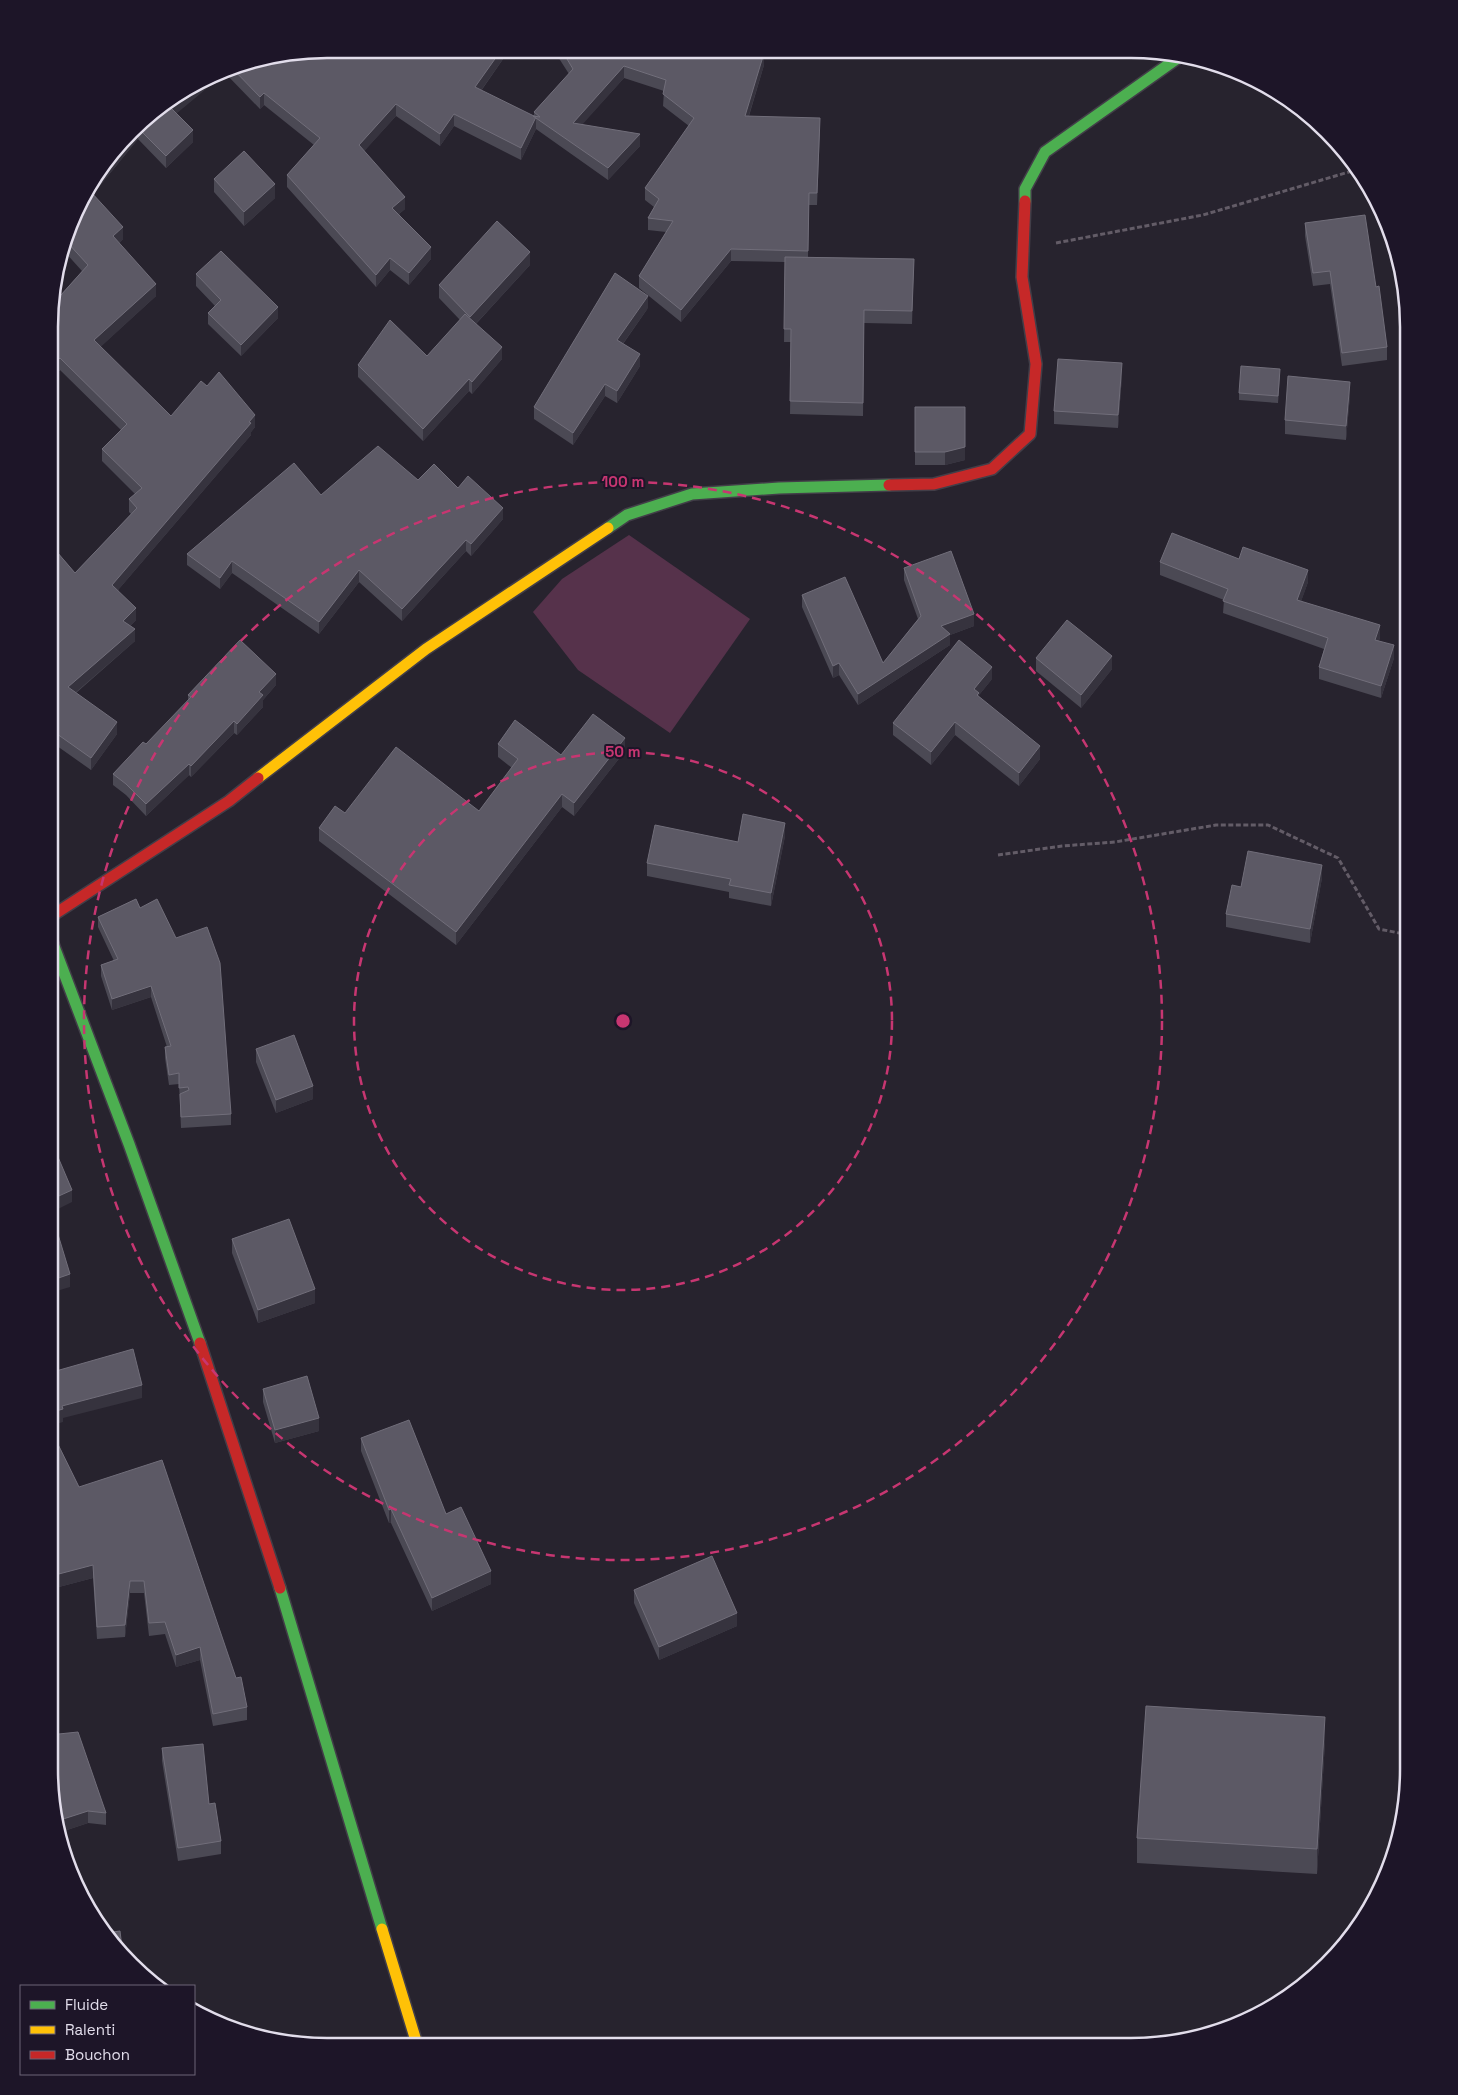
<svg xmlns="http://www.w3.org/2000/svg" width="1458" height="2095" font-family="'Space Grotesk',sans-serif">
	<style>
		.green { fill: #56324b }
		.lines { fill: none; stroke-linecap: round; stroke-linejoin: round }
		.fast-casing { stroke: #423e48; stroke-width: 14 }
		.slow-casing { stroke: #423e48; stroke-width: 14 }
		.jam-casing { stroke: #423e48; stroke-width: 14 }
		.path { stroke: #635c67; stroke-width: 3; stroke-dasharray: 5 2.5; stroke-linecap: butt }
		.fast { stroke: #4caf50; stroke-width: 11 }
		.slow { stroke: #ffc107; stroke-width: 11 }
		.jam { stroke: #c62828; stroke-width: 11 }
		.wall { fill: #4b4954 }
		.shaded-wall { fill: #36333e }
		.building { fill: #5c5965; stroke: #716e7a }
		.ring { fill: none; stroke: #c73671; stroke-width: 2.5; stroke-dasharray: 9 6 }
		.rim { fill: none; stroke: #e2ddeb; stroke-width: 2.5 }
		.centre { fill: #c73671; stroke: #1d1528; stroke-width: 2.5 }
		.ring-label { font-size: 15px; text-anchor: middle; font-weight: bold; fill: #c73671; stroke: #1d1528; stroke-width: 4; stroke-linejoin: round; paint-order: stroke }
	</style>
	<rect width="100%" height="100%" fill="#27232e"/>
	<polygon class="green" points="629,535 750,619 670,733 578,670 533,612 562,579"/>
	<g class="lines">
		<defs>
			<g id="fast">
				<polyline points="1025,201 1025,189 1045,152 1182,55"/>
				<polyline points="608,528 627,515 692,494 779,488 889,485"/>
				<polyline points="50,936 129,1144 200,1343"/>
				<polyline points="280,1588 382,1929"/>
			</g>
			<g id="slow">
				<polyline points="258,778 426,649 608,528"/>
				<polyline points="382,1929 417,2044"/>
			</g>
			<g id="jam">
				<polyline points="889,485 934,484 992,469 1030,434 1036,364 1022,277 1025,201"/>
				<polyline points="50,917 229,801 258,778"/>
				<polyline points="200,1343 280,1588"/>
			</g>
		</defs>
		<use href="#fast" class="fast-casing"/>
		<use href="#slow" class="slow-casing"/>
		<use href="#jam" class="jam-casing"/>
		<g class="path">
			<polyline points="1056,243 1203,215 1359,169"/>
			<polyline points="998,855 1062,846 1115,842 1216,825 1268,825 1338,858 1379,929 1409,935"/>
		</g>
		<use href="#fast" class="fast"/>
		<use href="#slow" class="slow"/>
		<use href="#jam" class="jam"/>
	</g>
	<g class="wall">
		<polygon points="326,49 510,49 481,91 533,116 534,116 534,112 569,74 553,49 753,50 764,65 749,116 820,130 817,205 809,205 808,257 914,259 912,324 864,323 863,416 790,414 791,342 784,342 785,262 731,261 681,322 639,288 639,276 666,232 648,230 648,218 654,207 645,200 645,188 689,126 663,106 664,91 624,78 582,124 640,146 608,180 536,129 521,160 454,126 440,146 396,116 364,151 405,209 399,214 431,259 409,285 390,270 376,287 287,187 287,175 314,145 264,105 260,109 225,73 176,113 193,142 166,168 138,139 93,194 123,239 119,243 156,296 100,347 171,416 255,427 251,432 251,435 118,590 136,620 130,626 135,641 76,693 117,734 91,770 50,741 51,545 75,573 131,514 129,512 129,499 135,494 102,461 102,449 121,430 60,370 53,378 51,376 51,306 82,271 64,251 81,200 87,195 84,192 86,188 143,117 237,64"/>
		<polygon points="214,179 275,198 244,226 214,192"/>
		<polygon points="1305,223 1376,287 1387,347 1387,360 1342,366 1330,284 1313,286 1305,236"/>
		<polygon points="530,265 476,324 502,359 472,394 469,391 423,441 358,377 358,365 427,356 460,320 439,298 439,285"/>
		<polygon points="196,274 278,318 241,356 208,324 208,313 215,306 196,286"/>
		<polygon points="648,308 623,344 640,366 617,403 605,396 573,445 534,419 534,407"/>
		<polygon points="1122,376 1118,428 1054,424 1054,411"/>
		<polygon points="1280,376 1278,403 1239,400 1239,393"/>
		<polygon points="1350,395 1346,440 1285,434 1285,420"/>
		<polygon points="915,407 965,460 945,465 915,465"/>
		<polygon points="418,480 458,488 503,519 471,556 466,551 402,621 359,582 319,634 232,573 220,589 187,565 187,554 321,495"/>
		<polygon points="1239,559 1308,582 1301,601 1380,637 1379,641 1394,658 1381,698 1319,679 1319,667 1324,649 1223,613 1224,600 1160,575 1160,562"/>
		<polygon points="904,568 974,626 950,635 950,645 858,705 839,675 833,678 802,607 802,595 883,663 918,619 904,580"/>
		<polygon points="1036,658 1112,669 1081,708 1036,671"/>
		<polygon points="992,679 979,695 979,697 1040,759 1019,786 955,735 931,765 893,735 893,723"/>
		<polygon points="276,685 263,700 263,707 237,735 234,733 191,777 189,775 146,816 126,795 113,785 113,774 146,744 188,701 188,695"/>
		<polygon points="498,744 561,755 625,751 574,816 562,807 456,945 319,841 319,828 345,813 479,811 512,768 498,757"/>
		<polygon points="785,836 771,906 729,898 729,892 647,876 647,863 738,842"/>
		<polygon points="1322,878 1310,943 1226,927 1226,914 1241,887"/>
		<polygon points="136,899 231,1114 231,1125 181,1128 179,1084 169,1085 165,1058 165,1047 167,1047 151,997 112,1010 101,976 101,965 114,961 98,927 98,917"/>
		<polygon points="256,1049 313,1099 276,1113 256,1062"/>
		<polygon points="50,1075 56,1106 56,1119 50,1120"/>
		<polygon points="232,1239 315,1303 258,1323 232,1253"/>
		<polygon points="263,1389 319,1431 275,1443 263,1402"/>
		<polygon points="49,1426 79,1487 247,1707 247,1720 213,1726 200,1660 176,1667 165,1634 149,1636 144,1593 130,1593 125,1637 97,1639 93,1578 55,1588 49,1564"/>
		<polygon points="361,1438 446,1514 491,1584 432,1611 391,1523 389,1523 361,1451"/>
		<polygon points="634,1590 737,1626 659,1660 634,1603"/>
		<polygon points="1325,1742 1317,1874 1137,1863 1137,1838"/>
		<polygon points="162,1748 209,1804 221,1841 221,1854 178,1861 162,1761"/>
		<polygon points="49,1769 106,1813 106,1825 88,1823 58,1833 54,1823"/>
	</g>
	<g class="shaded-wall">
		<polygon points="502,49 510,49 475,99 475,87"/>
		<polygon points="764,53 764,65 745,128 745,116"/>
		<polygon points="624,66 624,78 573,135 573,123"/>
		<polygon points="225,70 225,73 170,119 170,107 188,92"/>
		<polygon points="264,93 264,105 260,109 260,97"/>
		<polygon points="396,104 396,116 359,157 359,145"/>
		<polygon points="454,114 454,126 440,146 440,134"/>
		<polygon points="536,117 536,129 521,160 521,148"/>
		<polygon points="138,128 138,139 90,198 90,186"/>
		<polygon points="193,130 193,142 166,168 166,156"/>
		<polygon points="640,134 640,146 608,180 608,168"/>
		<polygon points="275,184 275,198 244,226 244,212"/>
		<polygon points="405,197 405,209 392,220 392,208"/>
		<polygon points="123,227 123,239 113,248 113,236"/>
		<polygon points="431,247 431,259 409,285 409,273"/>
		<polygon points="731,249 731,261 681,322 681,310"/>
		<polygon points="530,252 530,265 470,330 470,317"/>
		<polygon points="390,258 390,270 376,287 376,275"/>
		<polygon points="156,284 156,296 94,353 94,340"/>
		<polygon points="648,296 648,308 617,352 617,340"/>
		<polygon points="278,307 278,318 241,356 241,345"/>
		<polygon points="502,347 502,359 472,394 472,382"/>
		<polygon points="640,354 640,366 617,403 617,391"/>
		<polygon points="60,358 60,370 53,378 53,365"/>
		<polygon points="1122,363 1122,376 1118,428 1118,415"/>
		<polygon points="469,379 469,391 423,441 423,429"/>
		<polygon points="1350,382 1350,395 1346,440 1346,426"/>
		<polygon points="605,384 605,396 573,445 573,433"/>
		<polygon points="255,415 255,427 251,432 251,435 112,597 112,585"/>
		<polygon points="965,447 965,460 945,465 945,452"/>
		<polygon points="503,508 503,519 471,556 471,544"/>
		<polygon points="466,540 466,551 402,621 402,609"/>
		<polygon points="232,561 232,573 220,589 220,578"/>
		<polygon points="359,570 359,582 319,634 319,622"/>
		<polygon points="1308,570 1308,582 1297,613 1297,600"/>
		<polygon points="136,608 136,620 123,633 123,621"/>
		<polygon points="974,614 974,626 950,635 950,645 858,705 858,694 941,626"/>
		<polygon points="1380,625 1380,637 1375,652 1375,640"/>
		<polygon points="135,629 135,641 68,699 68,687"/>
		<polygon points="1394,645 1394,658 1381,698 1381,686"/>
		<polygon points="1112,656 1112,669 1081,708 1081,695"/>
		<polygon points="839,663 839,675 833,678 833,666"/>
		<polygon points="992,667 992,679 979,695 979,705 974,689"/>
		<polygon points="276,674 276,685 263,700 263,707 237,735 237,724 259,692"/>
		<polygon points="234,721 234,733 191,777 191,766"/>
		<polygon points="117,722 117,734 91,770 91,758"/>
		<polygon points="955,722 955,735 931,765 931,752"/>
		<polygon points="625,738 625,751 574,816 574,803"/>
		<polygon points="1040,746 1040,759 1019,786 1019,773"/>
		<polygon points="189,764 189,775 146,816 146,804"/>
		<polygon points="562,794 562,807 456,945 456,932"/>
		<polygon points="785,823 785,836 771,906 771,893"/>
		<polygon points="1322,865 1322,878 1310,943 1310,929"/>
		<polygon points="151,986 151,997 112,1010 112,999"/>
		<polygon points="313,1086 313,1099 276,1113 276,1100"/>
		<polygon points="72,1190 72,1202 50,1213 50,1200"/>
		<polygon points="70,1274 70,1287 50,1293 50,1281"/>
		<polygon points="315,1289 315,1303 258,1323 258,1310"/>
		<polygon points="142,1385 142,1398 63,1418 63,1422 49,1426 49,1413 62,1406"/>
		<polygon points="319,1418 319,1431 275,1443 275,1430"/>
		<polygon points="391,1509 391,1523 389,1523 389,1510"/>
		<polygon points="93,1565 93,1578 55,1588 55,1575"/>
		<polygon points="491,1571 491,1584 432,1611 432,1598"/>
		<polygon points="130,1581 130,1593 125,1637 125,1625"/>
		<polygon points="737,1613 737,1626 659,1660 659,1647"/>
		<polygon points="200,1647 200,1660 176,1667 176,1655"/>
		<polygon points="55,1665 55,1678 49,1680 49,1667"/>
		<polygon points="1325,1717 1325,1742 1317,1874 1317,1849"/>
		<polygon points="88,1811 88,1823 58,1833 54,1822"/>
	</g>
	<g class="building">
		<polygon points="326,49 502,49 475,87 536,117 521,148 454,114 440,134 396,104 359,145 405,197 392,208 431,247 409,273 390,258 376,275 287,175 320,138 264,93 260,97 231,67 237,64"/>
		<polygon points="561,49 753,50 764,53 745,116 820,118 817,193 809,193 808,251 731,249 681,310 639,276 673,221 648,218 659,199 645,188 694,118 663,94 666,80 624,66 573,123 640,134 608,168 533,116 540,117 534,112 573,69"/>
		<polygon points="188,92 170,107 193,130 166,156 138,128 90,186 88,185 143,117"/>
		<polygon points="244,151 275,184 244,212 214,179"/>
		<polygon points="91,192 123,227 113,236 156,284 94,340 171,416 201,381 207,386 219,372 255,415 249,422 251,423 112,585 136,608 123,621 135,629 68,687 117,722 91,758 50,729 51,545 75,573 137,508 129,499 142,488 102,449 127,424 60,358 53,365 51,363 51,306 88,265 67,242 81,200"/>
		<polygon points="1365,215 1376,287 1379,286 1387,347 1342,353 1330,271 1313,273 1305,223"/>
		<polygon points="497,221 530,252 470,317 439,285"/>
		<polygon points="221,251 278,307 241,345 208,313 221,300 196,274"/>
		<polygon points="785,257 914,259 912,311 864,310 863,403 790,401 791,329 784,329"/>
		<polygon points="615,273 648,296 617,340 640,354 617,391 605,384 573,433 534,407"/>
		<polygon points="465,314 502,347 472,382 469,379 423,429 358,365 390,320 427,356"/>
		<polygon points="1058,359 1122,363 1118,415 1054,411"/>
		<polygon points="1241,366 1280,369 1278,396 1239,393"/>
		<polygon points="1288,376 1350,382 1346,426 1285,420"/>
		<polygon points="915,407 965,407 965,447 945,452 915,452"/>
		<polygon points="378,446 418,480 434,464 458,488 468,476 503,508 471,544 466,540 402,609 359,570 319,622 232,561 220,578 187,554 294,463 321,495"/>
		<polygon points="1172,533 1239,559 1243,547 1308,570 1297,600 1380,625 1375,640 1394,645 1381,686 1319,667 1328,638 1223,601 1228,589 1160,562"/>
		<polygon points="951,551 974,614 941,626 950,634 858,694 839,663 833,666 802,595 845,577 883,663 921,616 904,568"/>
		<polygon points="1067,620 1112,656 1081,695 1036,658"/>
		<polygon points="240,640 276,674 259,692 263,695 237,724 234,721 191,766 189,764 146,804 126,784 113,774 143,742 146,744 191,697 188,695"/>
		<polygon points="959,640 992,667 974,689 979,693 977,695 1040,746 1019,773 955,722 931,752 893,723"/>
		<polygon points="593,714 625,738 574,803 562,794 456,932 319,828 335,806 345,813 396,747 479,811 518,759 498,744 515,720 561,755"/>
		<polygon points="743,814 785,823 771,893 729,885 731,879 647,863 655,825 738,842"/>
		<polygon points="1248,851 1322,865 1310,929 1226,914 1232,885 1241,887"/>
		<polygon points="136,899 140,908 157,899 176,938 207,927 220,963 231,1114 181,1117 180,1094 189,1090 188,1087 179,1088 179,1073 169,1075 165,1047 171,1046 151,986 112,999 101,965 118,959 98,917"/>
		<polygon points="294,1035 313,1086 276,1100 256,1049"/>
		<polygon points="50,1075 52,1075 56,1106 50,1108"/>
		<polygon points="55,1150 72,1190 50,1200 50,1152"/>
		<polygon points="50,1208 70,1274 50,1281"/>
		<polygon points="289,1219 315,1289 258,1310 232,1239"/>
		<polygon points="133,1349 142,1385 62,1406 63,1409 49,1413 49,1373"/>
		<polygon points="307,1376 319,1418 275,1430 263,1389"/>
		<polygon points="409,1420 446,1514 461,1507 491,1571 432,1598 391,1509 389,1510 361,1438"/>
		<polygon points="49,1426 79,1487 162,1460 236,1678 241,1677 247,1707 213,1714 200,1647 176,1655 165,1622 149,1623 144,1581 130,1581 125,1625 97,1627 93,1565 55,1575 49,1552"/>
		<polygon points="712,1556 737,1613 659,1647 634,1590"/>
		<polygon points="49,1647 55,1665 49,1667"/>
		<polygon points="1146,1706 1325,1717 1317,1849 1137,1838"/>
		<polygon points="78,1732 106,1813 88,1811 54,1822 49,1769 49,1735"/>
		<polygon points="203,1744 209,1804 215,1803 221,1841 178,1848 162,1748"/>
		<polygon points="120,1931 123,1956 117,1952 105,1933"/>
	</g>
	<g class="ring">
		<circle cx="623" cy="1021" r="269"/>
		<circle cx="623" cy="1021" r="539"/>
	</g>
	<path d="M0 0H1458V2095H0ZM327 58H1131A269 269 0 0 1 1400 327V1769A269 269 0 0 1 1131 2038H327A269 269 0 0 1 58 1769V327A269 269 0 0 1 327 58Z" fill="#1d1528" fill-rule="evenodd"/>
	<path class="rim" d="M327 58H1131A269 269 0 0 1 1400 327V1769A269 269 0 0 1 1131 2038H327A269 269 0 0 1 58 1769V327A269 269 0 0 1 327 58Z"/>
	<circle cx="623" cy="1021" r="8" class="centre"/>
	<g class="ring-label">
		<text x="623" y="487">100 m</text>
		<text x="623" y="757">50 m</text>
	</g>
	<rect x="20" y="1985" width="175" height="90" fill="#1d1528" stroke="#6c6576"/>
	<rect x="30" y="2001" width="25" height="8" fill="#4caf50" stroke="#6c6576"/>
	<text x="65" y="2010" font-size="15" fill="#e2ddeb">Fluide</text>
	<rect x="30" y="2026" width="25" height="8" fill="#ffc107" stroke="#6c6576"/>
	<text x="65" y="2035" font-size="15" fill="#e2ddeb">Ralenti</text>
	<rect x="30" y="2051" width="25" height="8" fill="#c62828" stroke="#6c6576"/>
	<text x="65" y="2060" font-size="15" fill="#e2ddeb">Bouchon</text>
</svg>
